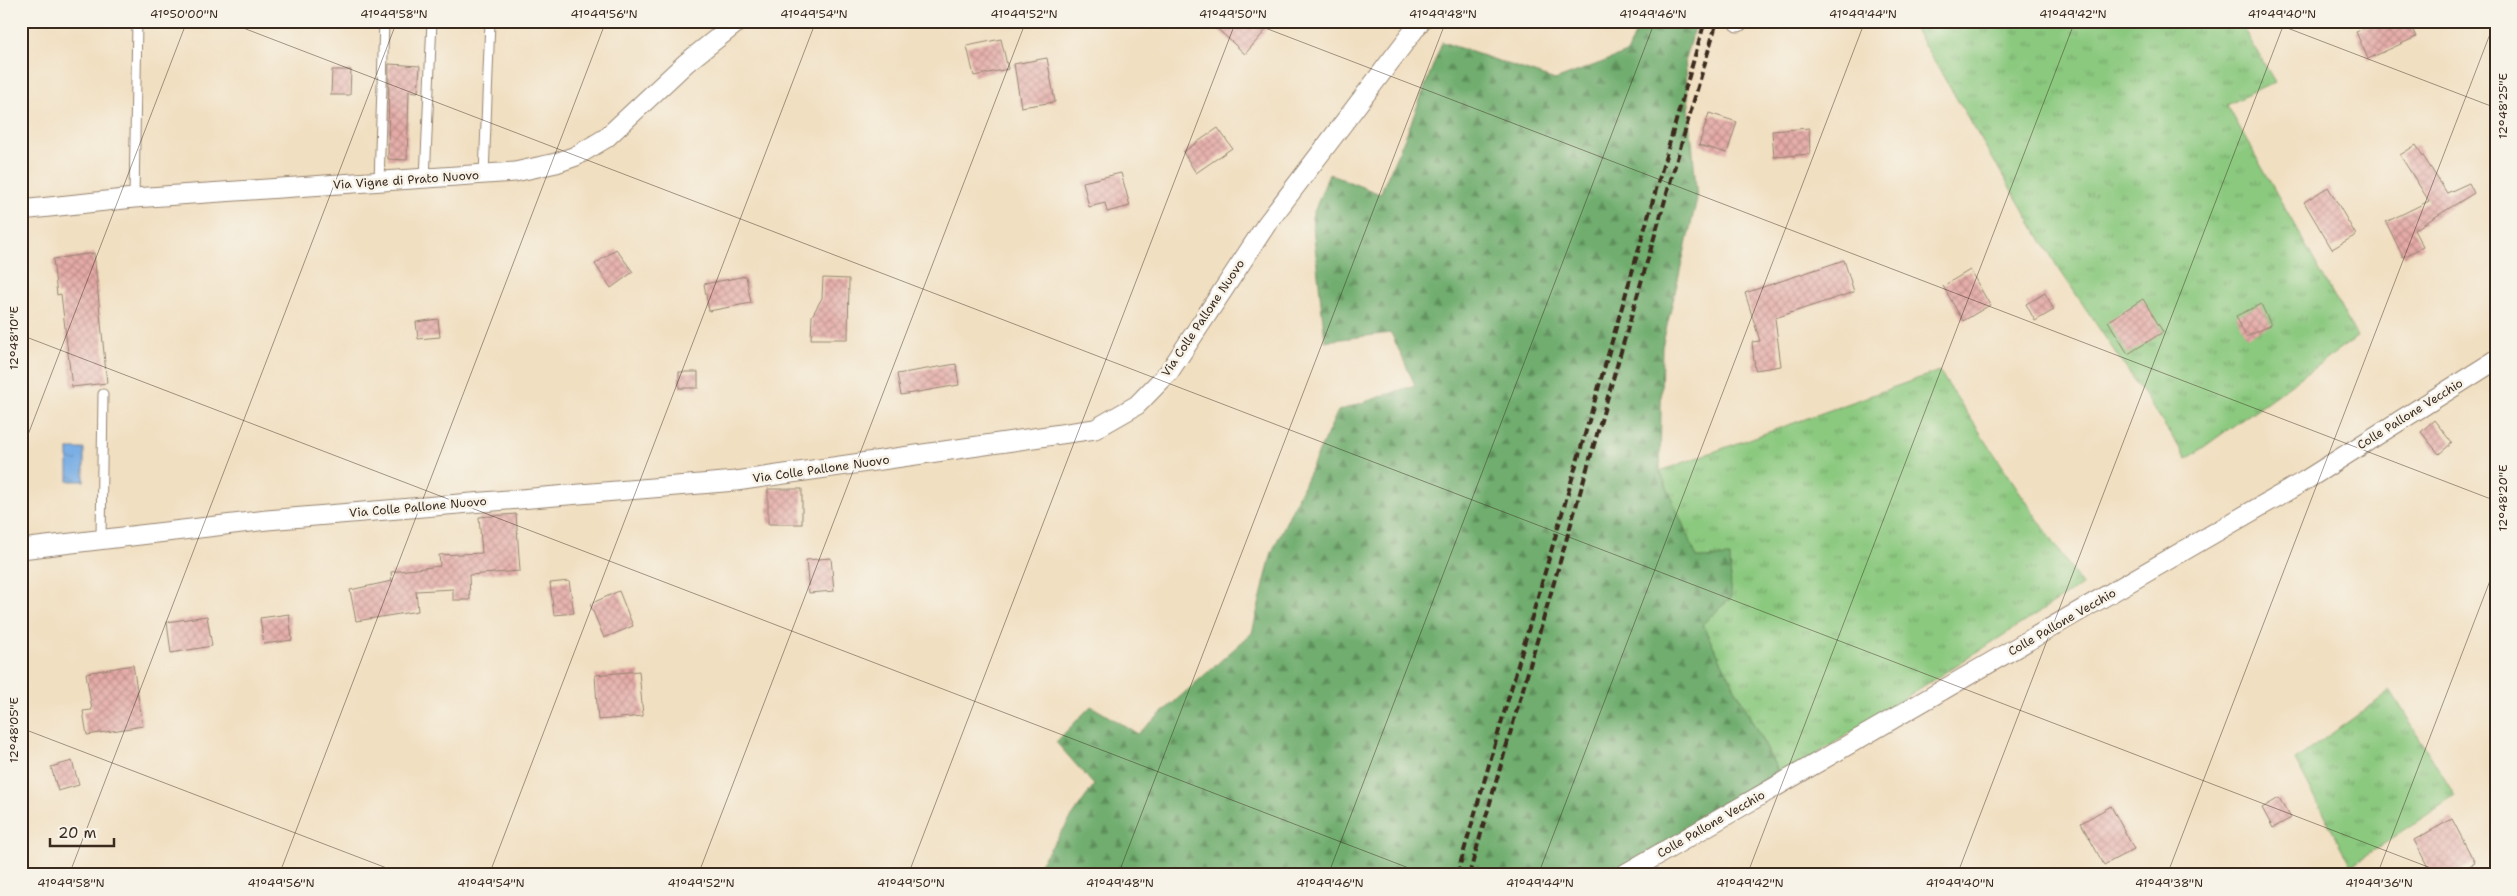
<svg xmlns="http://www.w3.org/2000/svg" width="2517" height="896" font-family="'Shantell Sans',sans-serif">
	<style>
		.grass { fill: url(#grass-tufts); stroke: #637a4e }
		.forest { fill: url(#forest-firs); stroke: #566c46 }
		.water { fill: url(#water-ripples); stroke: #586b81 }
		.building { fill: url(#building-cross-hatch) }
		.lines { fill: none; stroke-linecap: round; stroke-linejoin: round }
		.lane-casing { stroke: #968470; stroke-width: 11 }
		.street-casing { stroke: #968470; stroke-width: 21 }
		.lane { stroke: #fff; stroke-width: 9 }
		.street { stroke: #fff; stroke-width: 19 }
		.rail { stroke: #3b2a1e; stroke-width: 4; stroke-dasharray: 8 4; stroke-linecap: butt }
		.ticks { fill: none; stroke: #3b2a1e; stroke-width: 1; stroke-opacity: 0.45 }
		.labels { text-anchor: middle; stroke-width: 5; stroke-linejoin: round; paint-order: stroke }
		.street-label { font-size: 12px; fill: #3b2a1e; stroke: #f7f3e8 }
		.neatline { fill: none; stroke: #3b2a1e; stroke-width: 2 }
		.ticks-label { font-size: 12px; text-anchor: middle; fill: #3b2a1e }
	</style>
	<defs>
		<pattern id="grass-tufts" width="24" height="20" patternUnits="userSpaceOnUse" patternTransform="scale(1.25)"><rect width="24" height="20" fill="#8bc97f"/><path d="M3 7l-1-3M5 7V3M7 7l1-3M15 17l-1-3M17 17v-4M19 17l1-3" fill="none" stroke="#73a367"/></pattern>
		<pattern id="forest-firs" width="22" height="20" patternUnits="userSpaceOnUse" patternTransform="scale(1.25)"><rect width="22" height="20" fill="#70ad6e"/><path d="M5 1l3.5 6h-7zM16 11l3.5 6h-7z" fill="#5d8d5a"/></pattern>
		<pattern id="water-ripples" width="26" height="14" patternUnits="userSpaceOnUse" patternTransform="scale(1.25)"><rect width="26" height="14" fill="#76ace4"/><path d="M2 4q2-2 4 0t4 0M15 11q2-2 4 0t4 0" fill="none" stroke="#628cb8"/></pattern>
		<pattern id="building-cross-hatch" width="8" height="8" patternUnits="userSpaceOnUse" patternTransform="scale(1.25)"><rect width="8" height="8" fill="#e5aaa7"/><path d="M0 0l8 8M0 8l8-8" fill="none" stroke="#bb8b87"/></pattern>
	</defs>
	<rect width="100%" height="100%" fill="#f7f3e8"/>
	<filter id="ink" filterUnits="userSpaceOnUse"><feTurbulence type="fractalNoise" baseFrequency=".02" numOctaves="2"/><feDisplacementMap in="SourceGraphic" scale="10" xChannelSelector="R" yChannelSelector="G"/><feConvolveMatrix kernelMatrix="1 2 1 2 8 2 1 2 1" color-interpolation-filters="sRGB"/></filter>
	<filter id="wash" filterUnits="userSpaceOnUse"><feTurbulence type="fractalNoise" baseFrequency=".0096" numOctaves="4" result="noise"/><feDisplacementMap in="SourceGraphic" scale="20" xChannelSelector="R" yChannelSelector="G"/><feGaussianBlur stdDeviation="1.12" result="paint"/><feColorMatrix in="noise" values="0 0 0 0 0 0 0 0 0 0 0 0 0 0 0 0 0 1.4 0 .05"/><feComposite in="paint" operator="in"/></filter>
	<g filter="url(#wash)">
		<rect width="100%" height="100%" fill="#f1dfc1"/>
		<g class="grass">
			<polygon points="1910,21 2239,21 2275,82 2227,105 2357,337 2187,459 2057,266"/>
			<polygon points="1939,371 2082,585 1781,777 1702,624 1731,598 1697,558 1660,471"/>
			<polygon points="2391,691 2455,796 2351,866 2295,760"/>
		</g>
		<polygon class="forest" points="1641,21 1696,21 1685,59 1697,199 1662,347 1660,471 1697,558 1730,557 1731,598 1702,624 1781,777 1608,875 1032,875 1094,785 1056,742 1091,706 1138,734 1252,633 1272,552 1338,411 1415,385 1391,333 1325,341 1312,217 1329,174 1380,194 1409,128 1442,42 1555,80 1627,53"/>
		<rect class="water" x="68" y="449" width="16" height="32"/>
		<g id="blocks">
			<g class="building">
				<polygon points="1209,21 1274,21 1245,54"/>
				<polygon points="2381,21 2409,21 2416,37 2368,59 2356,32"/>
				<polygon points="1001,39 1008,69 974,76 967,46"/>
				<polygon points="1047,58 1055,102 1021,107 1014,64"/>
				<polygon points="389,64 420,66 418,92 409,91 407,160 388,159"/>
				<polygon points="332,70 351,70 350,95 331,95"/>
				<polygon points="1709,113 1737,122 1727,153 1699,145"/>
				<polygon points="1218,128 1232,148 1196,173 1183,152"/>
				<polygon points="1809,128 1810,154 1774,157 1772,131"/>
				<polygon points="2416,145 2447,193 2469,183 2474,193 2414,230 2423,247 2403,257 2386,222 2429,201 2400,155"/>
				<polygon points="1121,173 1130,206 1107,212 1105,203 1089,207 1083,182"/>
				<polygon points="2328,187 2356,235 2332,249 2304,202"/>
				<polygon points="616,249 633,272 611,288 595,264"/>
				<polygon points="94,253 107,383 72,387 61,294 57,295 53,259"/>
				<polygon points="1844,260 1854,292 1775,318 1781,366 1755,370 1752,342 1760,341 1745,293"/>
				<polygon points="1970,270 1990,305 1963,321 1943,286"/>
				<polygon points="746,276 751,303 709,311 704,284"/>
				<polygon points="823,278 849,279 848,339 811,339 812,316 822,298"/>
				<polygon points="2045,293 2054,310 2035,321 2026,304"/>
				<polygon points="2143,299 2163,332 2128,354 2108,321"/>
				<polygon points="2261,304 2271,325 2246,337 2236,316"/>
				<polygon points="438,319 440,337 418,339 416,322"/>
				<polygon points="956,364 959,385 901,395 897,374"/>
				<rect x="679" y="372" width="19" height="16"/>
				<polygon points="2434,420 2452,443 2439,454 2421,432"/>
				<rect x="768" y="489" width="34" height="35"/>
				<polygon points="516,514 520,571 469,575 470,600 453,600 453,589 416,591 418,611 356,621 350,590 392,581 391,572 440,566 439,555 482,553 479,517"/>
				<polygon points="831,558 834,591 809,593 806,560"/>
				<polygon points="569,581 574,613 554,615 550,583"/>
				<polygon points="619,591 633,626 604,638 590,604"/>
				<polygon points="289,614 292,640 264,644 260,618"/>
				<polygon points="207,616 212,646 171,653 167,622"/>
				<polygon points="133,665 143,726 87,735 83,711 92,710 86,673"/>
				<polygon points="639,671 643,716 598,720 595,675"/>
				<polygon points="72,761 79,785 58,791 51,767"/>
				<polygon points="2279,798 2291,818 2273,828 2262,808"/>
				<polygon points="2111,806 2134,849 2104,865 2081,823"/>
				<polygon points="2452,819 2475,863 2452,875 2432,875 2414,840"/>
			</g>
		</g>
	</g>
	<g filter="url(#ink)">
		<use href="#blocks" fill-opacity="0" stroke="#968470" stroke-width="1"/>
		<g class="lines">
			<defs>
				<g id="lane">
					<polyline points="484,175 490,21"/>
					<polyline points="425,179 432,21"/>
					<polyline points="379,183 384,21"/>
					<polyline points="134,198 137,21"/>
					<polyline points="101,539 103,394"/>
				</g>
				<g id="street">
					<polyline points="1738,22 1738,21"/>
					<polyline points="21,210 134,198 515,172 556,163 576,156 606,138 686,63 739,21"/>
					<polyline points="21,549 267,520 736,481 1095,429 1137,405 1169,372 1266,225 1421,21"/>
					<polyline points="1623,875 2306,480 2496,360"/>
				</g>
			</defs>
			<use href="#lane" class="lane-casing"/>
			<use href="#street" class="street-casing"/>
			<use href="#lane" class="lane"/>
			<use href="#street" class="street"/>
			<g class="rail">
				<polyline points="1457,875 1705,21"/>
				<polyline points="1469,875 1717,21"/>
			</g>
		</g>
	</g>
	<path class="ticks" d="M225,21L2449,875M1247,21L2496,501M2269,21L2496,108M21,335L1427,875M21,453L187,21M21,728L405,875M69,875L397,21M279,875L606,21M489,875L816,21M698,875L1026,21M908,875L1236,21M1118,875L1446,21M1328,875L1655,21M1538,875L1865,21M1747,875L2075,21M1957,875L2285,21M2167,875L2495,21M2377,875L2496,565"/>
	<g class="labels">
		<g class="street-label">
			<text transform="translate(406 180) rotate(-4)" y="4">Via Vigne di Prato Nuovo</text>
			<text transform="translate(1203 318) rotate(-56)" y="4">Via Colle Pallone Nuovo</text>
			<text transform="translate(2410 414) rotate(-32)" y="4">Colle Pallone Vecchio</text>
			<text transform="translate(821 469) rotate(-8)" y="4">Via Colle Pallone Nuovo</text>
			<text transform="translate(418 507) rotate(-5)" y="4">Via Colle Pallone Nuovo</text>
			<text transform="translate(2062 622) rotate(-30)" y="4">Colle Pallone Vecchio</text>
			<text transform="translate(1711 824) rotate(-30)" y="4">Colle Pallone Vecchio</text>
		</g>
	</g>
	<rect width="2517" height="896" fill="none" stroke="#f7f3e8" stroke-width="55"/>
	<path d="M50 838v8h64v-8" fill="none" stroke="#3b2a1e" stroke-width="2.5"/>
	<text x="58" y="838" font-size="15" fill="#3b2a1e" stroke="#f7f3e8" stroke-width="4" paint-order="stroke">20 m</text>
	<rect x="28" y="28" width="2462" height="840" class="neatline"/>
	<g class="ticks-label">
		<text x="184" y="18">41°50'00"N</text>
		<text x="394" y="18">41°49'58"N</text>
		<text x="604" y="18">41°49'56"N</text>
		<text x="814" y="18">41°49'54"N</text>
		<text x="1024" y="18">41°49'52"N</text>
		<text x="1233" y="18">41°49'50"N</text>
		<text x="1443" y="18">41°49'48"N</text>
		<text x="1653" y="18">41°49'46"N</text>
		<text x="1863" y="18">41°49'44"N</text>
		<text x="2073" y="18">41°49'42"N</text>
		<text x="2282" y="18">41°49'40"N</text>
		<text transform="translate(2503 106) rotate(-90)" y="4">12°48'25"E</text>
		<text transform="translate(14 338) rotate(-90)" y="4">12°48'10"E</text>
		<text transform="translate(2503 498) rotate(-90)" y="4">12°48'20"E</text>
		<text transform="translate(14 730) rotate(-90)" y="4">12°48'05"E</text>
		<text x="71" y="887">41°49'58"N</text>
		<text x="281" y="887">41°49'56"N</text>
		<text x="491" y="887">41°49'54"N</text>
		<text x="701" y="887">41°49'52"N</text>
		<text x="911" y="887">41°49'50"N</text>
		<text x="1120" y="887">41°49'48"N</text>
		<text x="1330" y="887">41°49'46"N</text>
		<text x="1540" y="887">41°49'44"N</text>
		<text x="1750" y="887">41°49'42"N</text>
		<text x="1960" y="887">41°49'40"N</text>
		<text x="2169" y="887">41°49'38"N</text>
		<text x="2379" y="887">41°49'36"N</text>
	</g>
</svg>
